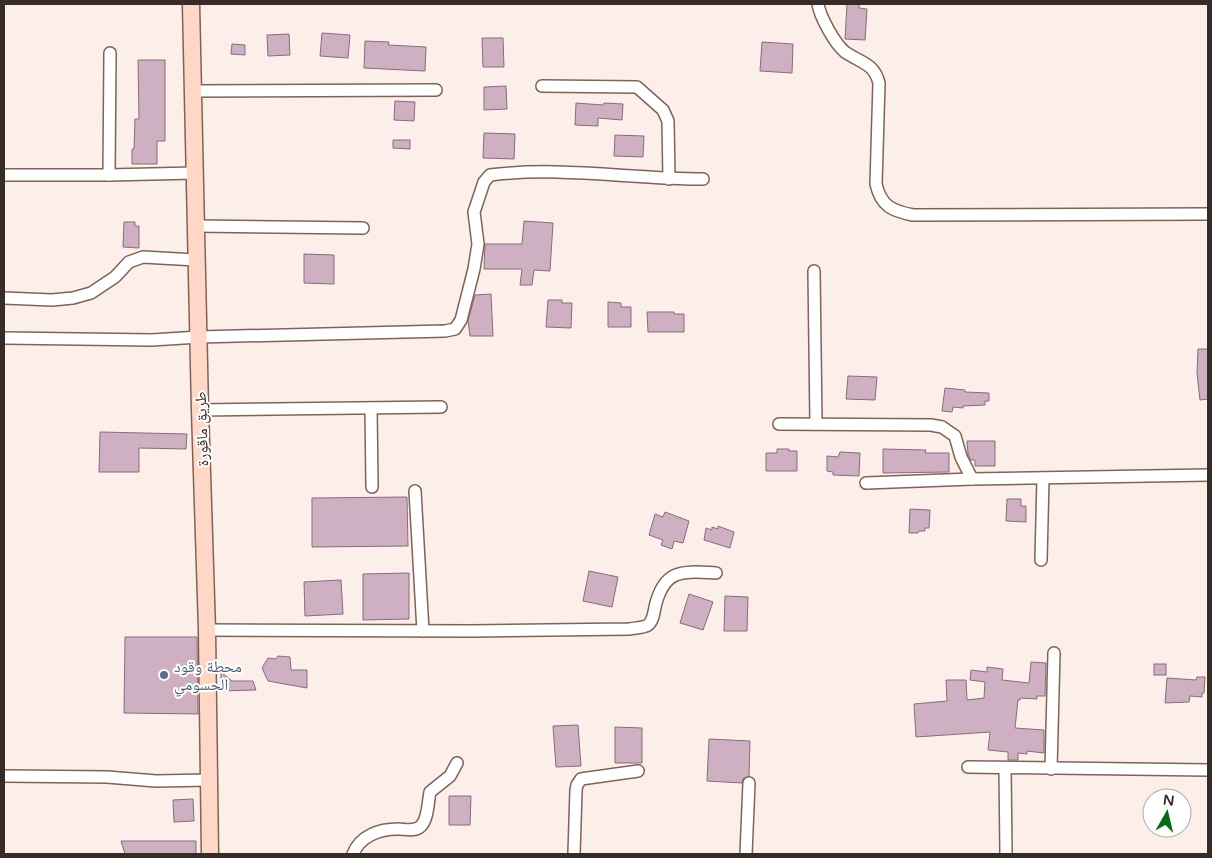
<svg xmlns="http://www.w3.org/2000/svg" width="1212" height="858" font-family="'Varela Round','Noto Naskh Arabic',sans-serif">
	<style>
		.building { fill: #ceb0c2; stroke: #876c7c }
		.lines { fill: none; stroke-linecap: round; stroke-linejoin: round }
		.street-casing { stroke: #806356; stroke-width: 14 }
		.secondary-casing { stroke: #806356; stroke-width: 19 }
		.street { stroke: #fff; stroke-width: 11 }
		.secondary { stroke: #ffd7c7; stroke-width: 16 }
		.service-dot { fill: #5c6f8a; stroke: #fff; stroke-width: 2 }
		.labels { text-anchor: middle; stroke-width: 4; stroke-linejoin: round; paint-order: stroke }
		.street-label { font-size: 16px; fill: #382c26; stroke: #fff }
		.service-label { font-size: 16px; fill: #4e5e75; stroke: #fff; text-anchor: start }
	</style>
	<rect width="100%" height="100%" fill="#fcefe9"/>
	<g class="building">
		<polygon points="847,4 859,4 859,8 867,9 865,40 845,39"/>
		<polygon points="322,33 350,35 348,58 320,56"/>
		<polygon points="289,34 290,55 268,56 267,35"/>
		<polygon points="482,38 503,38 504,67 483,67"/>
		<polygon points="365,41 389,42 388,45 426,47 425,71 364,68"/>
		<polygon points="762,42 793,44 792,73 760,71"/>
		<polygon points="232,44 245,45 245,55 231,54"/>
		<polygon points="138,60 165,60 165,141 157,141 157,164 132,164 132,149 134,149 135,119 139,119"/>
		<polygon points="506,86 507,109 484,110 484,87"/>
		<polygon points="395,101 415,102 414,121 394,120"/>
		<polygon points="576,103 603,105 604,103 623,104 622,120 598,118 598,126 575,125"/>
		<polygon points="484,133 515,134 514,159 483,158"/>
		<polygon points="615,135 644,136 643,157 614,156"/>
		<polygon points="393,140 410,140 410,149 393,148"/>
		<polygon points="524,221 553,223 550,271 534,270 532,285 520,285 522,269 484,269 485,244 522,244"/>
		<polygon points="124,222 135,222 135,226 139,226 139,248 123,247"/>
		<polygon points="304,254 334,255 334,284 304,283"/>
		<polygon points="491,294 493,336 470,336 468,321 475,295"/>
		<polygon points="548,300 562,300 562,303 572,303 571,328 546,327"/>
		<polygon points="608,302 621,303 621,307 631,307 631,327 608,327"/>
		<polygon points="647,312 674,312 674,314 684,314 684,332 648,332"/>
		<polygon points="1198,349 1208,349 1208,399 1200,400 1197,373"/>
		<polygon points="848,376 877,377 875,400 846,399"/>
		<polygon points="945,388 965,390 965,392 989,393 989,401 985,401 985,405 963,406 963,408 953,407 952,412 942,411"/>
		<polygon points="100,432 187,434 186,449 139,448 139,472 99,472"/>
		<polygon points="967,441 995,441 995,466 975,466 975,460 971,460 968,454"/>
		<polygon points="777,449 789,449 789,451 797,451 797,471 766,471 766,453 777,453"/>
		<polygon points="883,449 926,450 925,453 949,453 949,472 883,473"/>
		<polygon points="840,452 860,453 859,476 833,475 833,472 827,471 827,456 838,457"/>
		<polygon points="407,497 408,546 312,547 312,498"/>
		<polygon points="1007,499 1021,499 1021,506 1026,506 1026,522 1006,521"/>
		<polygon points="910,509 930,510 929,528 925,528 925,531 919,531 918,533 909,533"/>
		<polygon points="665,512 689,521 683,543 674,541 672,549 661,545 663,540 649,535 655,514 663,517"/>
		<polygon points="718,526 734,532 730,548 704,540 706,528 712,530 712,527 718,529"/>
		<polygon points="589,571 618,577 612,607 583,601"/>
		<polygon points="409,573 409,619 363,620 363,574"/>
		<polygon points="341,580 343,614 305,616 304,582"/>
		<polygon points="689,594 713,602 703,630 680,623"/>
		<polygon points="725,596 748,597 747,631 724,631"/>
		<polygon points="125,637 197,637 198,714 124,713"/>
		<polygon points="278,656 290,657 291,670 307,670 307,688 268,681 262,668 268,658 276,659"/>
		<polygon points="1031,662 1046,663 1045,696 1037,696 1037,699 1020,698 1020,700 1018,700 1015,728 1044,730 1044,753 1027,751 1027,754 1018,753 1018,760 1008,760 1008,752 988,750 990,732 916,737 914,704 947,701 946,680 966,680 967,700 984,698 985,682 970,680 971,670 987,672 987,667 1003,669 1002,680 1029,683"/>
		<rect x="1154" y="664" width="12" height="11"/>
		<polygon points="221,672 232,681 253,681 256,690 221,691"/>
		<polygon points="1197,677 1205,677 1204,693 1202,693 1202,697 1190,696 1189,702 1165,703 1167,678 1196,680"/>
		<polygon points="578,725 581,766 556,767 553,726"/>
		<polygon points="615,727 642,728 642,763 615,763"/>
		<polygon points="709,739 750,741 749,776 743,779 742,783 707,781"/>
		<polygon points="449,796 471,796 470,825 449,825"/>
		<polygon points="193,799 194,821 174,822 173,800"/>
		<polygon points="121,841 196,841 196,854 125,854"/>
	</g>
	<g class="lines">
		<defs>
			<g id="street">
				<path d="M818,4C820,17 835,44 845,52C861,63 874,63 879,83L876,184C881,206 892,211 913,215L1208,214"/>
				<polyline points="542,86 637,87 663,110 668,121 669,179"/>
				<polyline points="192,91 436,90"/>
				<polyline points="4,175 109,175 194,173"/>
				<polyline points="109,175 110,53"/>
				<polyline points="196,226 363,228"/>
				<polyline points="814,271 816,424"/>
				<polyline points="4,298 52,300 73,298 91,293 115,277 129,262 143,257 196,260"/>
				<path d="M4,338L152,340L199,337L445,331L455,329L461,320L474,269L478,244L474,212L484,182L490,175C560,166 632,179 703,179"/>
				<polyline points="371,408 372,487"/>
				<polyline points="200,410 441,407"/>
				<polyline points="779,424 931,425 942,427 955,436 961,457 972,479"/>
				<polyline points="866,483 972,479 1208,475"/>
				<polyline points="415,491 423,631"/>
				<polyline points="1041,560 1043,478"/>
				<path d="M207,630L472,631L629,629C635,628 643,628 648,625C653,621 654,613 655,607C664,569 681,571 716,573"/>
				<polyline points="968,767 1208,770"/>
				<polyline points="1005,768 1006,854"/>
				<polyline points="1051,769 1054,653"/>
				<polyline points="4,776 107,777 156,781 209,780"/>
				<path d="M353,854C360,836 379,829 398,829C405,829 415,832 421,826C428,819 428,802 430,792L450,776L457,763"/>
				<polyline points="574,854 576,790 577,785 581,779 638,771"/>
				<polyline points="746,854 749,783"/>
			</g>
			<polyline id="secondary" points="191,4 200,410 207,630 210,854"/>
		</defs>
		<use href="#street" class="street-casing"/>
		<use href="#secondary" class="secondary-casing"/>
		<use href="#street" class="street"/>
		<use href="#secondary" class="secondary"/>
	</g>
	<circle class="service-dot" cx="164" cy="675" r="5"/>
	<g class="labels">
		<g class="street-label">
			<text transform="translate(201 429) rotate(-92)" y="6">طريق ماقورة</text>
		</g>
		<g class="service-label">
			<text x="174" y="672">محطة وقود<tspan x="174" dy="18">الحسومي</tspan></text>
		</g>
	</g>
	<rect width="1212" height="858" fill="none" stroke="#382c26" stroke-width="10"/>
	<g transform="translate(1167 813) rotate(8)"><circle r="24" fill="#ffffff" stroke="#afaba8"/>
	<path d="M0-4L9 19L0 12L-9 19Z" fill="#086b18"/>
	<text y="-8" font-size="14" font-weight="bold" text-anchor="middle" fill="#382c26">N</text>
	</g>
</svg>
